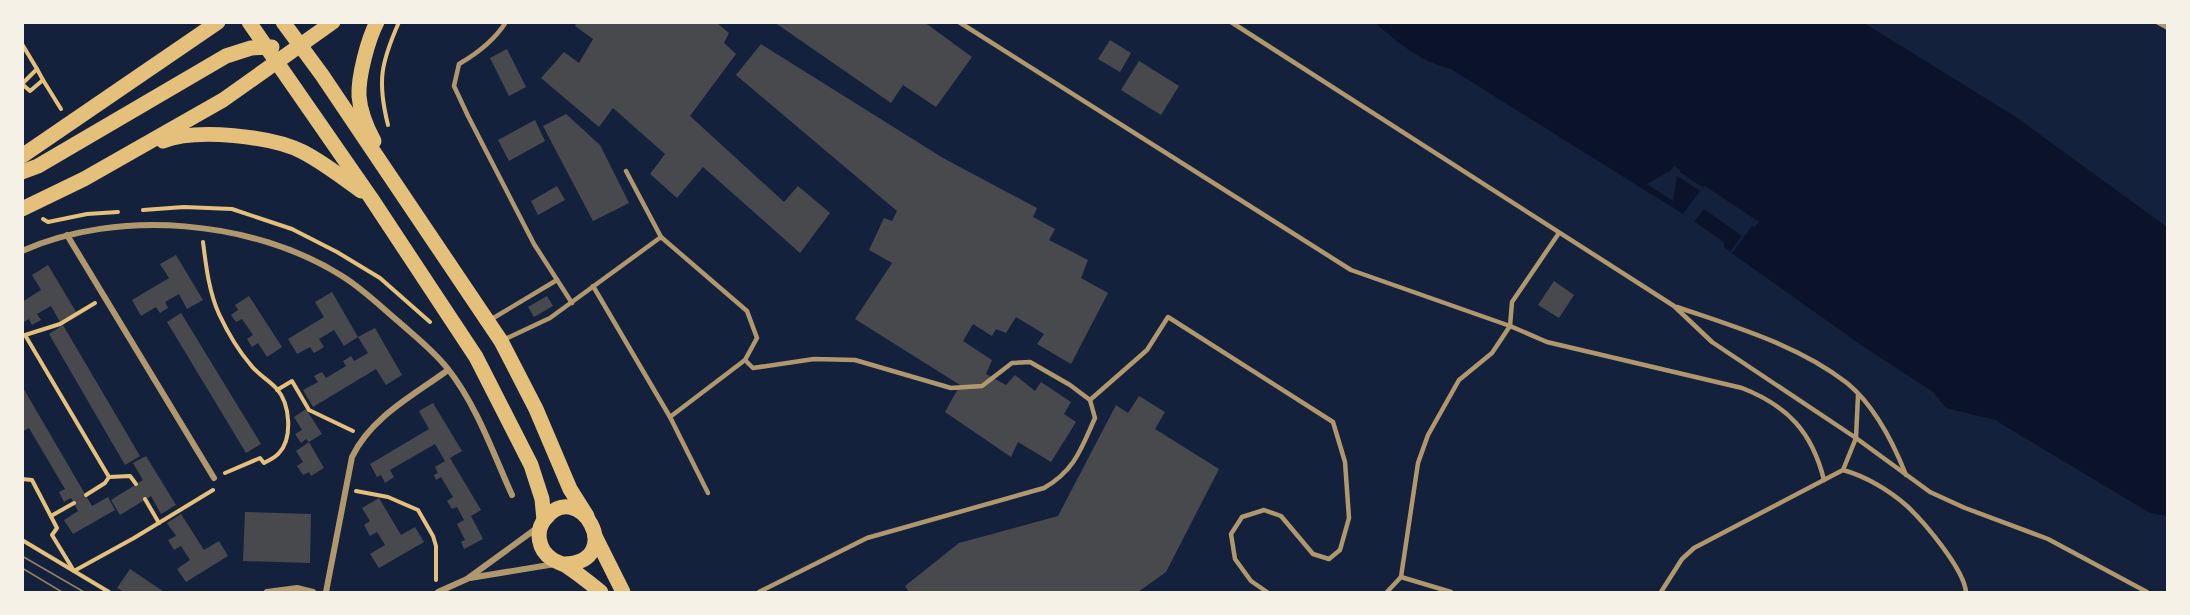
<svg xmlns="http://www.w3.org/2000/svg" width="2190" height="615" font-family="Roboto,sans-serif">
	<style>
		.water { fill: #0b132b }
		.pier { fill: #14213d }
		.building { fill: #48494c }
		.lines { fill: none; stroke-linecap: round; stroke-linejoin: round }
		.path { stroke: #e5c07b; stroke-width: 4 }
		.service { stroke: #b1986c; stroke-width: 4.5 }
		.minor { stroke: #b1986c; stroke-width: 6 }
		.primary { stroke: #e5c07b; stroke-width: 15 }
		.tram { stroke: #918062; stroke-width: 1.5 }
	</style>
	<rect width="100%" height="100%" fill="#14213d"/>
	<path class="water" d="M1375,23H1864L2016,117L2167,227V516L2150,513L1995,420L1946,408L1933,392L1864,347L1730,252L1724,247V242L1683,214L1451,69C1420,62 1398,42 1375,23Z"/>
	<polygon class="pier" points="1674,166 1681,170 1680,172 1702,187 1705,186 1759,222 1754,227 1752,226 1732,253 1730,252 1742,236 1704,209 1694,222 1683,214 1700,191 1677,176 1673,201 1647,184 1670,171"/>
	<g class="building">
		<polygon points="577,22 716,22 729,33 724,43 736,54 690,116 784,202 798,186 830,213 800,253 703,167 677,198 650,174 665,154 613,108 599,127 541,78 564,52 579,63 593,39 575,26"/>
		<polygon points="774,22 924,22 972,57 936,107 903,85 891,103"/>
		<polygon points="1110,40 1131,53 1120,72 1098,59"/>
		<polygon points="761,44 943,158 1037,208 1033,217 1055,229 1049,240 1088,260 1081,278 1108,293 1071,364 1037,344 1044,334 1016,317 1006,333 996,329 992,336 973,324 963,341 992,360 986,374 1006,385 1015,375 1035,391 1041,382 1071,402 1064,414 1076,422 1051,462 1018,442 1011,457 945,412 960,385 855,319 892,263 869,250 884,218 892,221 897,211 736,75"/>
		<polygon points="507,49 526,87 509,96 490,58"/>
		<polygon points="1139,61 1179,86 1161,115 1121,90"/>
		<polygon points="566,114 600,145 629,203 593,221 543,126"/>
		<polygon points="535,120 545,141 509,161 498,140"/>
		<polygon points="557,186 565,200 538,215 531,201"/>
		<polygon points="176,255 203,300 187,309 179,294 165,302 168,308 160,313 156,307 141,316 132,300 169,278 160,264"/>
		<polygon points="48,265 76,312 60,322 51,306 37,314 41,320 32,325 29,319 22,323 22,302 41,290 32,275"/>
		<polygon points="1554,281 1574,295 1559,318 1538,305"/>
		<polygon points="332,292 358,337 375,328 402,375 386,385 376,369 313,407 303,390 318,382 314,376 322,372 326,378 346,366 343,361 351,356 354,361 368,353 358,337 344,346 334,330 319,339 324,347 314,353 310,347 297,354 288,339 324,317 315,302"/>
		<polygon points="249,296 282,347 267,357 258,343 252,347 247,339 253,335 242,319 236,322 231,315 238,310 235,305"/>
		<polygon points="547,296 553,306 534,317 528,307"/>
		<polygon points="181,313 261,444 246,453 167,322"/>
		<polygon points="63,325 140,456 125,465 49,334"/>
		<polygon points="22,386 92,506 108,497 115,510 73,534 64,520 78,511 71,498 64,502 59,492 65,489 29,428 22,432"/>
		<polygon points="1139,396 1165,412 1155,429 1219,469 1166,572 1138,592 909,592 905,586 959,543 1058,516 1116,405 1128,413"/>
		<polygon points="433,403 462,451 450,458 481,510 471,516 483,539 464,549 461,542 465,540 457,524 464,520 457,507 452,509 447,501 453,497 441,477 436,480 434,475 438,473 435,467 445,461 435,444 390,470 394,477 385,483 381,475 377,477 370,464 429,429 419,411"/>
		<polygon points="306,409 322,434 309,442 306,439 301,443 295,434 302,430 294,417"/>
		<polygon points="309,442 324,468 311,476 309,472 303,475 297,466 303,462 296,451"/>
		<polygon points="146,456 176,505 161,514 151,496 120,515 111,500 143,480 133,463"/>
		<polygon points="379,498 401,535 415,527 424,542 379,568 370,554 385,545 377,532 370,536 364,525 370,521 362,508"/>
		<polygon points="245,512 311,514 310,563 243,561"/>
		<polygon points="181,514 204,550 219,541 228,556 186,582 177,569 190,560 181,546 174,550 168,540 176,536 167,523"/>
		<polygon points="130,569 164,592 124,592 117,588"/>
	</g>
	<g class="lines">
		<g class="path">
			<polyline points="22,44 37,69 22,84"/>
			<polyline points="37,69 43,80"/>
			<polyline points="22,84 30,91 43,80 61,109"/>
			<path d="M388,125C377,81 381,63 399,22"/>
			<polyline points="143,210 184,207 232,209 292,229 337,252 380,278 430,322"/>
			<polyline points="43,219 48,222 87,214 118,212"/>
			<path d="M203,242C206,266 209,292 219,314C227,331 237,349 250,364C257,374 269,380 277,389C290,404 293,438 279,453C275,458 269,460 264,463L260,458L225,473"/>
			<polyline points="25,335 109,477"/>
			<polyline points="22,336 60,324 95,303"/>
			<polyline points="277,390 292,381 309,410 353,431"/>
			<polyline points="109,477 130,476 136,484"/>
			<polyline points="22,479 32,480 57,528 52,535 74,571 134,538 213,490"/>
			<polyline points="356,491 388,497 418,510 433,536 436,546 436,580"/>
			<polyline points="86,495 105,483 109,477"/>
			<polyline points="145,499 159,523"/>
			<polyline points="51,516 74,503"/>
			<polyline points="22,540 109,592"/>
		</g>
		<g class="service">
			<path d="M506,22C494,41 478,53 459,64L454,86L468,116L534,244L572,303"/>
			<path d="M959,22L1351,270L1510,326L1547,342L1742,388C1788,406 1812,432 1824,480"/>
			<polyline points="1231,22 1674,306 1712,342 1856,438 1930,492 1965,508 2048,539 2147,592"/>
			<polyline points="2157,22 2168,28"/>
			<polyline points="626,171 661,237"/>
			<path d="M1677,307C1735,327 1798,345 1847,383C1875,406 1893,442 1906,475"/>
			<polyline points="490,320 557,280"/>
			<polyline points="503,340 550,318 661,237 747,311 757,338 745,360 670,417 593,286"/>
			<path d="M745,360L753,368L814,359L855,360L951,388L982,386L1012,363L1030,362L1070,385L1090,400L1095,418C1081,449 1075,470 1044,488L867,538L759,592"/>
			<polyline points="1090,400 1147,350 1168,317 1333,422 1345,462 1349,518 1340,550 1329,559 1313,554 1281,516 1264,510 1242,517 1231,534 1235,559 1251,581 1267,592"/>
			<polyline points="670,417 708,493"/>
			<polyline points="1843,470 1856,438 1858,395"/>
			<polyline points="1401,577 1451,592"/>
			<polyline points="1387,592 1401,577 1418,463 1428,435 1459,380 1492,353 1510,326 1512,302 1559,233"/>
			<path d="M1661,592L1682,559L1694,548L1843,470C1865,476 1889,490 1907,506C1924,522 1964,569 1966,592"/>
		</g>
		<g class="minor">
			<polyline points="67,235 214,478"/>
			<path d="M22,251C118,208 254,220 342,276C363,289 380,306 399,322C416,337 434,351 448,369C477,406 493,453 512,495"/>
			<polyline points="470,578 555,564"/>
			<polyline points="267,592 297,588 313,592"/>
			<path d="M326,592L352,457C371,417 414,395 448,370"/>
			<polyline points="438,592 467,579 537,528"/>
		</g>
		<g class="primary">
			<polyline points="249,22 371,198 476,357 531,465 542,499 544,520"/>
			<polyline points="283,22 322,75 501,341 536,409 570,489 587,516"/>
			<path d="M163,141C196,128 272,136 303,152C324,163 342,177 361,191"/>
			<path d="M374,141C367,128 360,110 359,96C358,77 368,39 377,22"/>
			<polyline points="22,156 218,22"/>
			<polyline points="22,172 38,166 226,56 251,48 272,47"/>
			<polyline points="22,209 84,179 223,100 333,22"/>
			<polyline points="595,536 623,592"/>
			<path d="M565,564C627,561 579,476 545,519C535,531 538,550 552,559C557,563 563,563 568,567C580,575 591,584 601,592"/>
		</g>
		<g class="tram">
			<polyline points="22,556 84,592"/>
			<polyline points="22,568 62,592"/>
		</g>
	</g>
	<rect width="2190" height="615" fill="none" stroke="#f6f1e7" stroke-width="48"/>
</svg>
